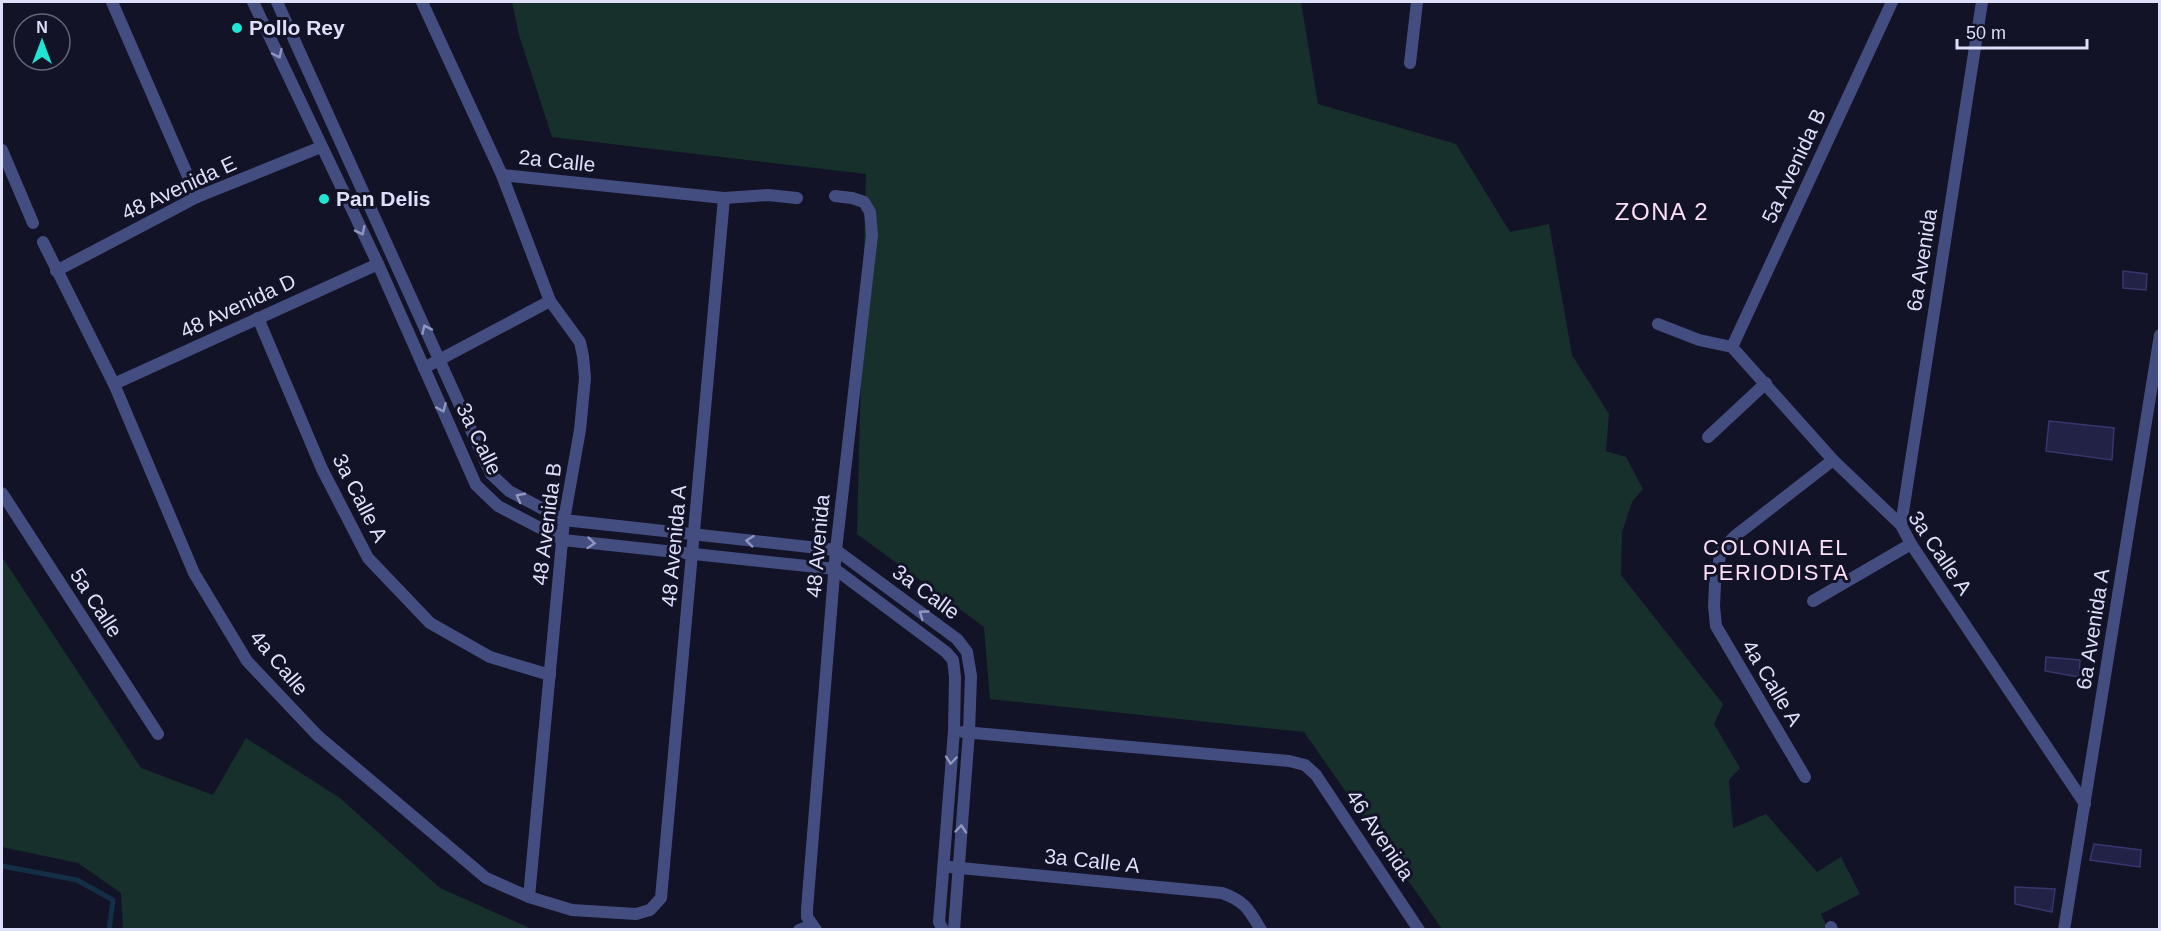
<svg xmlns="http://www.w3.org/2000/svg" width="2161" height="931" font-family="Arial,sans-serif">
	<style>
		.green { fill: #17302b }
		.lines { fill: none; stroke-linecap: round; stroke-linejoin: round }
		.stream { stroke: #132f45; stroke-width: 5 }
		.building { fill: #222146; stroke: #37366f; stroke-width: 1.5 }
		.minor { stroke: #444d80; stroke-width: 12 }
		.oneway { stroke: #9096be }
		.poi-dot { fill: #20e4d4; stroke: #131327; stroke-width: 2 }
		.labels { text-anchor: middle; stroke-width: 6; stroke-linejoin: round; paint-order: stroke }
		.poi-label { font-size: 21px; font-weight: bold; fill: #dddffb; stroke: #131327; text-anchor: start }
		.street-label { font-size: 21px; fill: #dddffb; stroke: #131327 }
		.neighbourhood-label { font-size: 22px; letter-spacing: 1.5px; fill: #fbdff6; stroke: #131327 }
		.quarter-label { font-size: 24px; letter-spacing: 1.5px; fill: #fbdff6; stroke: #131327 }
	</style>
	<rect width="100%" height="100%" fill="#131327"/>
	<g class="green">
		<polygon points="512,2 1301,2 1318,104 1456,144 1510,232 1549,224 1572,355 1609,414 1606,451 1626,457 1643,489 1632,502 1622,532 1621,575 1723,704 1714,724 1740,768 1729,780 1733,828 1766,814 1817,872 1841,857 1860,894 1821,914 1828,929 1442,929 1304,732 990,699 984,627 857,534 866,174 552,137 519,35"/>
		<polygon points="2,557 141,768 213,795 246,738 340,798 440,888 532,929 123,929 121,893 78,863 2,847"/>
	</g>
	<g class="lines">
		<polyline class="stream" points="2,866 77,880 113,900 109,930"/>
	</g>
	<g class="building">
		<polygon points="2123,271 2147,274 2146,290 2123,288"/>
		<polygon points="2049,421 2114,428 2112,460 2046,451"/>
		<polygon points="2046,657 2080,660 2079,677 2045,671"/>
		<polygon points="2094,844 2141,850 2140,867 2090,860"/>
		<polygon points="2015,887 2055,889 2052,912 2015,904"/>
	</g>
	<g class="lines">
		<g class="minor">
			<polyline points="112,2 197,197"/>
			<polyline points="253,2 378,264 476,485 498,506 563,540 835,569 946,652 953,660 955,677 954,731 939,922 943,930"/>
			<polyline points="277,2 491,474 509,491 564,520 836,550 957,639 967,652 971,676 969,732 954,930"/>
			<polyline points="422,2 502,175 550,301 580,342 583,356 585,378 580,430 564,520 529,897"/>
			<polyline points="1410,63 1417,2"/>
			<polyline points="2,150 33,223"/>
			<polyline points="502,175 724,198 768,195 797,198"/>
			<polyline points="43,242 114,384 194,573 247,661 318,736 486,878 529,897 572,910 636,914 650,910 661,898 724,198"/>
			<polyline points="56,271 197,197 321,147"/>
			<polyline points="258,318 322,469 368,558 430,623 490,657 550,675"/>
			<polyline points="1658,324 1699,340 1732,347"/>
			<polyline points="1732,347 1833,460 1901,525 1911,544 2085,804"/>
			<polyline points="1732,347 1892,2"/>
			<polyline points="424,368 550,301"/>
			<polyline points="114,384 378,264"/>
			<polyline points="1708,437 1766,383"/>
			<polyline points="2,493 158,734"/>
			<polyline points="1901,525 1982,2"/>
			<polyline points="1813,601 1911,544"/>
			<polyline points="963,732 1289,761 1305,765 1316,775 1419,930"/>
			<polyline points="1805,777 1716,626 1714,606 1715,584 1721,550 1735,536 1833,460"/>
			<path d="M950,867L1222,893C1245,901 1249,910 1261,930"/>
			<polyline points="1831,927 1832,930"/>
			<polyline points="799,930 812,925"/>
			<polyline points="816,930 807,917 807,909 836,550 872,235 870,212 864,202 852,198 835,196"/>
			<polyline points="2064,930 2160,335"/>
		</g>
	</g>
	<defs><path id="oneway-chevron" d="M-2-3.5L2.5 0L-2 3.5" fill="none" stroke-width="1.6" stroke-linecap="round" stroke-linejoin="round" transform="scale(1.5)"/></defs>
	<g class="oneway">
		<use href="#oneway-chevron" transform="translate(278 54) rotate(65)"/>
		<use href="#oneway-chevron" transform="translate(361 231) rotate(64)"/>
		<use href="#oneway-chevron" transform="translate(426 329) rotate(-114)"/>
		<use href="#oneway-chevron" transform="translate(442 408) rotate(66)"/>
		<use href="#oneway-chevron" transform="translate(520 497) rotate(-152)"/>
		<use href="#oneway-chevron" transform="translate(750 541) rotate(-174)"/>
		<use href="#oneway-chevron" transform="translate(591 543) rotate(5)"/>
		<use href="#oneway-chevron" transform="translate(923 614) rotate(-144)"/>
		<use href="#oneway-chevron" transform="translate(951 760) rotate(95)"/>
		<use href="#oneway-chevron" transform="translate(961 829) rotate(-85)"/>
	</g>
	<g class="poi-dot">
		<circle cx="237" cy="28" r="6"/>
		<circle cx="324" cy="199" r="6"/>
	</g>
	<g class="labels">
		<g class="poi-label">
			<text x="249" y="35">Pollo Rey</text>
			<text x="336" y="206">Pan Delis</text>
		</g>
		<g class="street-label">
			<text transform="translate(557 161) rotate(6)" y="7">2a Calle</text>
			<text transform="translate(1794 166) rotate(-65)" y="7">5a Avenida B</text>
			<text transform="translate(179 188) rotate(-25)" y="7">48 Avenida E</text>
			<text transform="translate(1922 260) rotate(-81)" y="7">6a Avenida</text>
			<text transform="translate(238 306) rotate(-25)" y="7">48 Avenida D</text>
			<text transform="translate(479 439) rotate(64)" y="7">3a Calle</text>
			<text transform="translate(360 498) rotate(63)" y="7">3a Calle A</text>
			<text transform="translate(547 524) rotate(-83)" y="7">48 Avenida B</text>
			<text transform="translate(674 546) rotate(-85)" y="7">48 Avenida A</text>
			<text transform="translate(818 546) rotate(-85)" y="7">48 Avenida</text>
			<text transform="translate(1940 553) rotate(56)" y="7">3a Calle A</text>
			<text transform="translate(926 592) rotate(36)" y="7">3a Calle</text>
			<text transform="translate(96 603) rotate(57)" y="7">5a Calle</text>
			<text transform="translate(2093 629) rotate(-81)" y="7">6a Avenida A</text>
			<text transform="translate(279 663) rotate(50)" y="7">4a Calle</text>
			<text transform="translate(1772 683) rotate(59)" y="7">4a Calle A</text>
			<text transform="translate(1380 835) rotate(56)" y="7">46 Avenida</text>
			<text transform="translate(1092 861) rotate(6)" y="7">3a Calle A</text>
		</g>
		<g class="neighbourhood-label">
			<text x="1776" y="555">COLONIA EL<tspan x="1776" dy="25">PERIODISTA</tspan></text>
		</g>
		<g class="quarter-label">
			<text x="1662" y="220">ZONA 2</text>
		</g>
	</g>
	<rect width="2161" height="931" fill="none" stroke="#dddffb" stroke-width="6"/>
	<g transform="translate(42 42)"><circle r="28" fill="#131327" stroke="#64657c" stroke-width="1.5"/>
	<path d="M0-4.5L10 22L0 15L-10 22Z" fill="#20e4d4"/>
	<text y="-9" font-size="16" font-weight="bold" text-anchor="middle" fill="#dddffb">N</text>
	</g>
	<path d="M1957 39v9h130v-9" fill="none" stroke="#dddffb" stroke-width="3"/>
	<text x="1966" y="39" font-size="18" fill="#dddffb" stroke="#131327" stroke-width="4.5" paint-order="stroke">50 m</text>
</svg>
